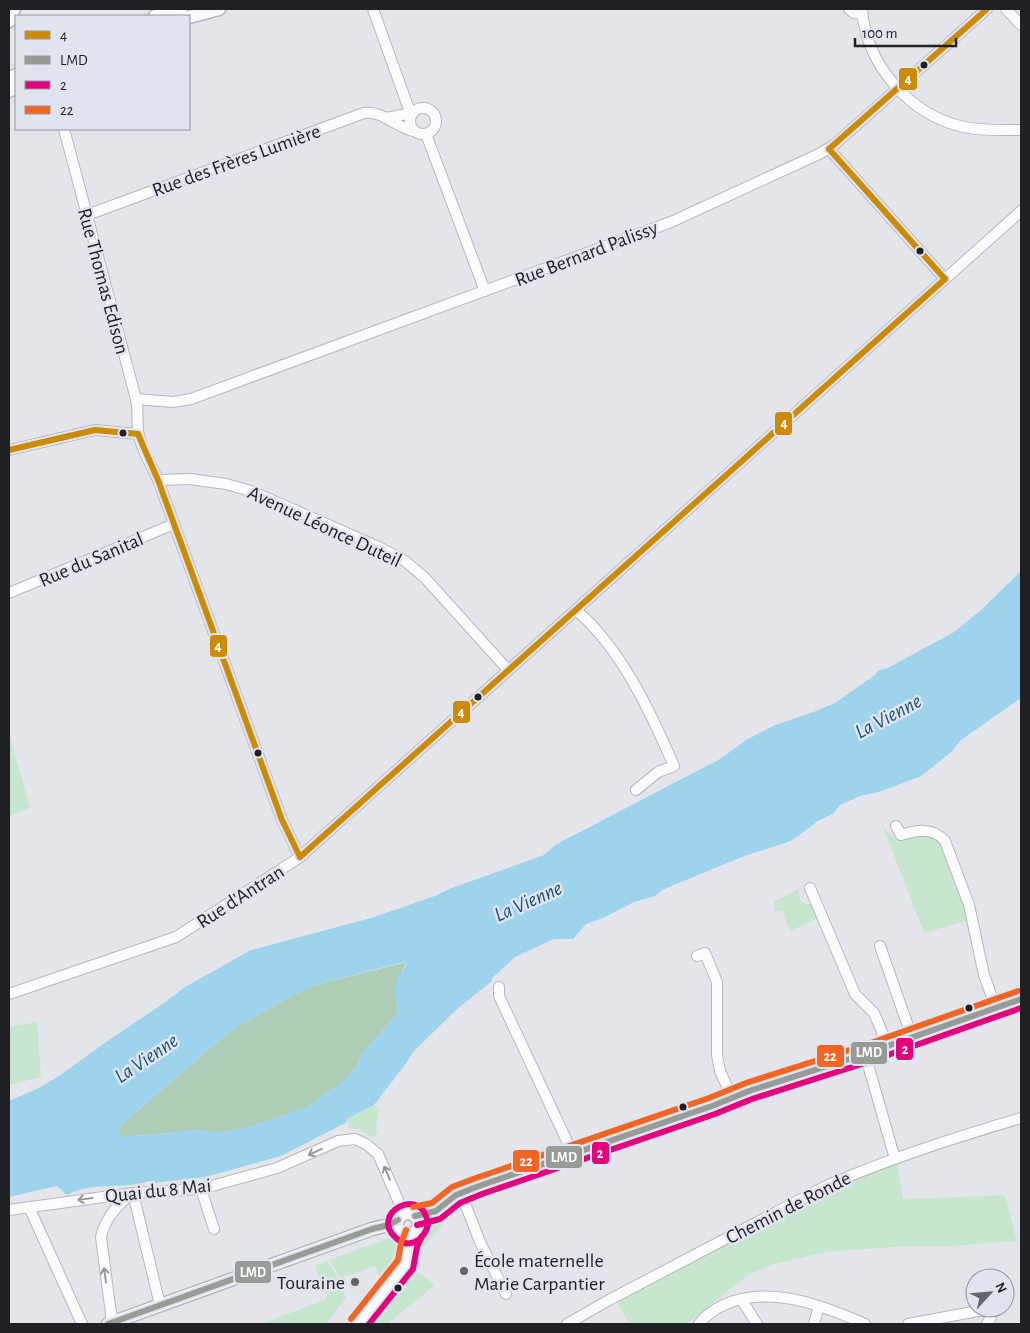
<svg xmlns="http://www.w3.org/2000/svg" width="1030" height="1333" font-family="'Alegreya Sans',sans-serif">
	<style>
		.green { fill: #c6e6ce }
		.forest { fill: #aecdb6 }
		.water { fill: #9dd3ec; fill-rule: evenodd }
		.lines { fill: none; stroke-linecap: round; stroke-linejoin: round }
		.minor-casing { stroke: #b6b7bc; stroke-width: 12 }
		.major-casing { stroke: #b6b7bc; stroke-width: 15 }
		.minor { stroke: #fbfbfc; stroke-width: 10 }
		.major { stroke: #fbfbfc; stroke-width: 12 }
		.bus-1-casing { stroke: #e1e4ee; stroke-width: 10 }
		.bus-2-casing { stroke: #e1e4ee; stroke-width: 10 }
		.bus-3-casing { stroke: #e1e4ee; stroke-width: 10 }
		.bus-4-casing { stroke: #e1e4ee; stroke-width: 10 }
		.bus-1 { stroke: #cc8b07; stroke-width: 6 }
		.bus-2 { stroke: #969d97; stroke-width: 6 }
		.bus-3 { stroke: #e5007d; stroke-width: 6 }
		.bus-4 { stroke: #f26522; stroke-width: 6 }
		.oneway { stroke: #98989a }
		.bus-dot { fill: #1e2023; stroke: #e1e4ee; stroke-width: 2 }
		.poi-dot { fill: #636569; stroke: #e1e4ee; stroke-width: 2 }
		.labels { text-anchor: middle; stroke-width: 5; stroke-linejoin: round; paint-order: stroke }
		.street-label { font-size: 20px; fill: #1e2023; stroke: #e1e4ee }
		.poi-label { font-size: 20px; fill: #1e2023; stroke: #e1e4ee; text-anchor: start }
		.water-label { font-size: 21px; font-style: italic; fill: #18556c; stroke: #e1e4ee }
		.line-badge { stroke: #e1e4ee; stroke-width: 2 }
		.badge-label { font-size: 14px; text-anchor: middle; font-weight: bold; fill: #fff }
	</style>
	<rect width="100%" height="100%" fill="#e4e5eb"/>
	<g class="green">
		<polygon points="9,733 30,808 9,816"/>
		<polygon points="881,822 888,833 895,839 914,835 929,835 941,841 962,894 969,920 924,933"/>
		<polygon points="798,889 800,900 805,904 812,904 818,918 790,931 782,910 775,912 774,902"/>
		<polygon points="37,1022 41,1077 9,1085 9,1027"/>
		<polygon points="374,1105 379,1110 376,1128 378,1132 373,1138 359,1129 350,1129 346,1119"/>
		<polygon points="897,1163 903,1199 1005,1195 1017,1241 952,1246 908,1246 826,1252 774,1264 748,1275 687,1324 629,1324 617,1302 817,1195 853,1178"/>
		<polygon points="457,1206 459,1206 452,1212 416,1257 415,1256 414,1245 427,1223"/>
		<path d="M388,1235C401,1235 407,1247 401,1258C397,1267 387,1275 381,1283L375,1266L341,1278L329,1260L389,1238Z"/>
		<polygon points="327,1261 340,1281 346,1298 326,1324 261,1324 327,1299 315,1265"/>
		<polygon points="412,1269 414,1269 435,1285 387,1324 367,1324"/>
	</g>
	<polygon class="forest" points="407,962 401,972 396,1002 398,1009 397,1014 362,1054 356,1068 344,1081 308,1107 247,1128 215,1133 202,1130 122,1137 118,1131 122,1124 229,1032 291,996 315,985"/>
	<path class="water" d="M1021,571V698L961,740L950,753L921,776L879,792L860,796L840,805L834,813L818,821L794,839L785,843L744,856L662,890L655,896L634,902L603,918L586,924L573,939H554L515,957L492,978V981L457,1009L413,1052L407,1062L374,1105L346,1119L347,1122L281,1156L205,1177L152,1183L150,1181C124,1190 91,1181 67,1195L57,1186L9,1197V1101L39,1088L62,1074L106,1042L164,1003L185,987L251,950L371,918L435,896L449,889L544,855L557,844L720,759L746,740L773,726L816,711L835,703L875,675L878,670L886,669L954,632L980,611ZM404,962L407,964C398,975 393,987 396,1002C397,1007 399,1008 397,1014L362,1054L356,1068L344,1081L308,1107L247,1128L215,1133L202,1130L122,1137L118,1131L122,1124L229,1032L291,996L315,985Z"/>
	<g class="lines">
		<defs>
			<g id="minor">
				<polyline points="373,9 411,115 407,114 386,118"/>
				<polyline points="849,9 854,13 862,14"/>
				<path d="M862,9C866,64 909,115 964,127C983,131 1002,130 1021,130"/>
				<polyline points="1006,9 1021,25"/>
				<circle cx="423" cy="121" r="13"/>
				<path d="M64,129L136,399C139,411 136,424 139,436C142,451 152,466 158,480L282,820L300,857"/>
				<polyline points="426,134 485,291"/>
				<polyline points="829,149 945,279"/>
				<path d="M87,215L364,113C382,110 397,128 414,131"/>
				<polyline points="136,399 173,402 191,399 671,222 819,154 834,145 987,9"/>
				<polyline points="9,450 95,430 138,434"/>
				<polyline points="158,480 190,479 226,484 251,491 381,548 405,561 425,578 508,670"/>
				<polyline points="9,593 174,524"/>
				<path d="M576,610C621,648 651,713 674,766L658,772L636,790"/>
				<path d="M896,826L901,835C917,830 933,827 945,841L969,905L984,975L998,1014"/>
				<polyline points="810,888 855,994 874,1013 888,1046"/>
				<polyline points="880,946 914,1043"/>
				<polyline points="697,956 705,953 717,982 717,1055 720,1071 735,1104"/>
				<polyline points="499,987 499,996 573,1154"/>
				<polyline points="9,994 176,937 300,857 1021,211"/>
				<polyline points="865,1054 895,1159"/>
				<polyline points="201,1189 214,1229"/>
				<polyline points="133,1193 160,1305"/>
				<polyline points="458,1194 466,1206 480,1242 506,1294"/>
				<polyline points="29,1207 82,1324"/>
				<polyline points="9,1210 133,1193 201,1189 277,1168 338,1141 355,1139 366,1144 378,1154 404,1214"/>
				<polyline points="741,1299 757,1324"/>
				<path d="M111,1324V1314L101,1237C105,1218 117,1205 132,1194"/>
				<path d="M567,1324L609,1300L828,1185C891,1158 956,1137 1021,1118"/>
				<path d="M699,1324C703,1318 710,1313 716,1309C762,1282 820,1304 865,1324"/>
				<polyline points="814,1324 819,1306"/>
				<polyline points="908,1324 978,1311 987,1311 990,1313 991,1317 987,1324"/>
			</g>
			<g id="major">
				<polyline points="155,16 181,9"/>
				<polyline points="189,17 219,9"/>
				<polyline points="9,21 14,9"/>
				<polyline points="9,79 16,75"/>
				<polyline points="9,91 16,87"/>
				<circle cx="408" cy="1224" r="11"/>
				<polyline points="415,1216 436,1211 456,1195 479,1186 712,1106 749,1091 865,1054 1021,999"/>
				<polyline points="108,1324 372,1229 389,1225 398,1220"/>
				<polyline points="358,1324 406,1264 409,1245 414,1233"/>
			</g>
		</defs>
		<use href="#minor" class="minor-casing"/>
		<use href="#major" class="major-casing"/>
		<use href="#minor" class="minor"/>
		<use href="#major" class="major"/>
		<defs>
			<g id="bus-1">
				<polyline points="829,149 987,9"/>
				<polyline points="829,149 945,279"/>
				<polyline points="138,434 158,480 282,820 300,857"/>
				<polyline points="9,450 95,430 138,434"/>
				<polyline points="300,857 945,279"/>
			</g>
			<g id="bus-2">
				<polyline points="415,1216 436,1211 456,1195 479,1186 712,1106 749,1091 865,1054 1021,999"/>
				<polyline points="108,1324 372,1229 389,1225 398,1220"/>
			</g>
			<g id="bus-3">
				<polyline points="417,1225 440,1219 460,1203 482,1194 715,1114 752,1099 868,1062 1021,1008"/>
				<path d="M428,1225C424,1240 409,1250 396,1238C368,1214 423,1183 428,1224"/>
				<polyline points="369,1324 413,1269 417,1247 422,1236"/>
			</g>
			<g id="bus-4">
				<polyline points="413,1207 432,1203 452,1187 476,1178 709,1098 746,1083 862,1046 1018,991"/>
				<polyline points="351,1319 398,1260 401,1243 406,1230"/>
			</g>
		</defs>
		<use href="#bus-1" class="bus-1-casing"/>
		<use href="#bus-2" class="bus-2-casing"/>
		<use href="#bus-3" class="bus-3-casing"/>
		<use href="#bus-4" class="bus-4-casing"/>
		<use href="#bus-1" class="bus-1"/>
		<use href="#bus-2" class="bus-2"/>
		<use href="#bus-3" class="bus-3"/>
		<use href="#bus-4" class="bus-4"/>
	</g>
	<defs><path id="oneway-shaft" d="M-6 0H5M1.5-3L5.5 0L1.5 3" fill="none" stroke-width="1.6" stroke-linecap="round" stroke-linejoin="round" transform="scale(1.25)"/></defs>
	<g class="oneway">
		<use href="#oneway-shaft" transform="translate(315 1152) rotate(155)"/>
		<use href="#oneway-shaft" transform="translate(387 1173) rotate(-113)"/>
		<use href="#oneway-shaft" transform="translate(85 1199) rotate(172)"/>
		<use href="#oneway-shaft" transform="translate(105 1275) rotate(-98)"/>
	</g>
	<g class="bus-dot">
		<circle cx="924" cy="65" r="4.5"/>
		<circle cx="920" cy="251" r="4.5"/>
		<circle cx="123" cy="433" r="4.5"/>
		<circle cx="478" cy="697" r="4.5"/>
		<circle cx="258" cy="753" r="4.5"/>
		<circle cx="969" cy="1008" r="4.5"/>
		<circle cx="683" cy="1107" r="4.5"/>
		<circle cx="398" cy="1288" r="4.5"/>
	</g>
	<g class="poi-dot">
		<circle cx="464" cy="1271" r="5"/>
		<circle cx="355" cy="1282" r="5"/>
	</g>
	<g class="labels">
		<g class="street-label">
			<text transform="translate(236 160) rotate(-20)" y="7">Rue des Frères Lumière</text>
			<text transform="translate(586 253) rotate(-21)" y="7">Rue Bernard Palissy</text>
			<text transform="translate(104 281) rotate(75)" y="7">Rue Thomas Edison</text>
			<text transform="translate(325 526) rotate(25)" y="7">Avenue Léonce Duteil</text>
			<text transform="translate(91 559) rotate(-23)" y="7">Rue du Sanital</text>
			<text transform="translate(240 896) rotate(-33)" y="7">Rue d'Antran</text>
			<text transform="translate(158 1190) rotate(-6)" y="7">Quai du 8 Mai</text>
			<text transform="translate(788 1207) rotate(-27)" y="7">Chemin de Ronde</text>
		</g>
		<g class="poi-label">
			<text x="474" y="1267">École maternelle<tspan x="474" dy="23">Marie Carpantier</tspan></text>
			<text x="345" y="1289" text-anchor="end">Touraine</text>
		</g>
		<g class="water-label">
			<text transform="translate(888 716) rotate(-28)" y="7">La Vienne</text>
			<text transform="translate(528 901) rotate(-24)" y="7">La Vienne</text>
			<text transform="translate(146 1058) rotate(-34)" y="7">La Vienne</text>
		</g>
	</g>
	<g class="line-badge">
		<rect x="898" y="67" width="20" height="24" rx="5" fill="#cc8b07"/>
		<rect x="774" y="411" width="19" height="25" rx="5" fill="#cc8b07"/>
		<rect x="209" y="634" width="19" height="24" rx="5" fill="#cc8b07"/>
		<rect x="452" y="700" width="19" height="24" rx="5" fill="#cc8b07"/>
		<rect x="895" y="1037" width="19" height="24" rx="5" fill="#e5007d"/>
		<rect x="850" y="1041" width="38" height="24" rx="5" fill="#969d97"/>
		<rect x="816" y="1044" width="29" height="24" rx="5" fill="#f26522"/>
		<rect x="591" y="1141" width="19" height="24" rx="5" fill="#e5007d"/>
		<rect x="545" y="1145" width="38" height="24" rx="5" fill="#969d97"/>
		<rect x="512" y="1149" width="28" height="24" rx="5" fill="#f26522"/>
		<rect x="234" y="1260" width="38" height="24" rx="5" fill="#969d97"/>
	</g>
	<g class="badge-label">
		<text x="908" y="84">4</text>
		<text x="784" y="428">4</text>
		<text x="218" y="651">4</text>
		<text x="461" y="717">4</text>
		<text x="905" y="1054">2</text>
		<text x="869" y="1057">LMD</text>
		<text x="830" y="1061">22</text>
		<text x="600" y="1158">2</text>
		<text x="564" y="1162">LMD</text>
		<text x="526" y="1166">22</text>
		<text x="253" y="1277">LMD</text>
	</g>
	<rect width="1030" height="1333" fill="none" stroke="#1e2023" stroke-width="20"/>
	<rect x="15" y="15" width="175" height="115" fill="#e1e4ee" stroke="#93969d"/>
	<rect x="25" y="31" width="25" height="8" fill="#cc8b07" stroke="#93969d"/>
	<text x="60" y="40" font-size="15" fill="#1e2023">4</text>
	<rect x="25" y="56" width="25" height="8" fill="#969d97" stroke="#93969d"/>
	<text x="60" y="65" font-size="15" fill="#1e2023">LMD</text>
	<rect x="25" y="81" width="25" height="8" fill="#e5007d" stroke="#93969d"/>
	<text x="60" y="90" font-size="15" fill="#1e2023">2</text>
	<rect x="25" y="106" width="25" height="8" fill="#f26522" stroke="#93969d"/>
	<text x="60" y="115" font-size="15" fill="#1e2023">22</text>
	<g transform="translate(990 1293) rotate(64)"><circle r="24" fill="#e1e4ee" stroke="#93969d"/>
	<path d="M0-4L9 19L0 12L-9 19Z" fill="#636569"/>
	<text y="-8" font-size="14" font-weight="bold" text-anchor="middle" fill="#1e2023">N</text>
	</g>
	<path d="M855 38v8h101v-8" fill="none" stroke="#1e2023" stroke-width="2.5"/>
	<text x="862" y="38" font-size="15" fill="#1e2023" stroke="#e1e4ee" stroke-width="4" paint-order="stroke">100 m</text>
</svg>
